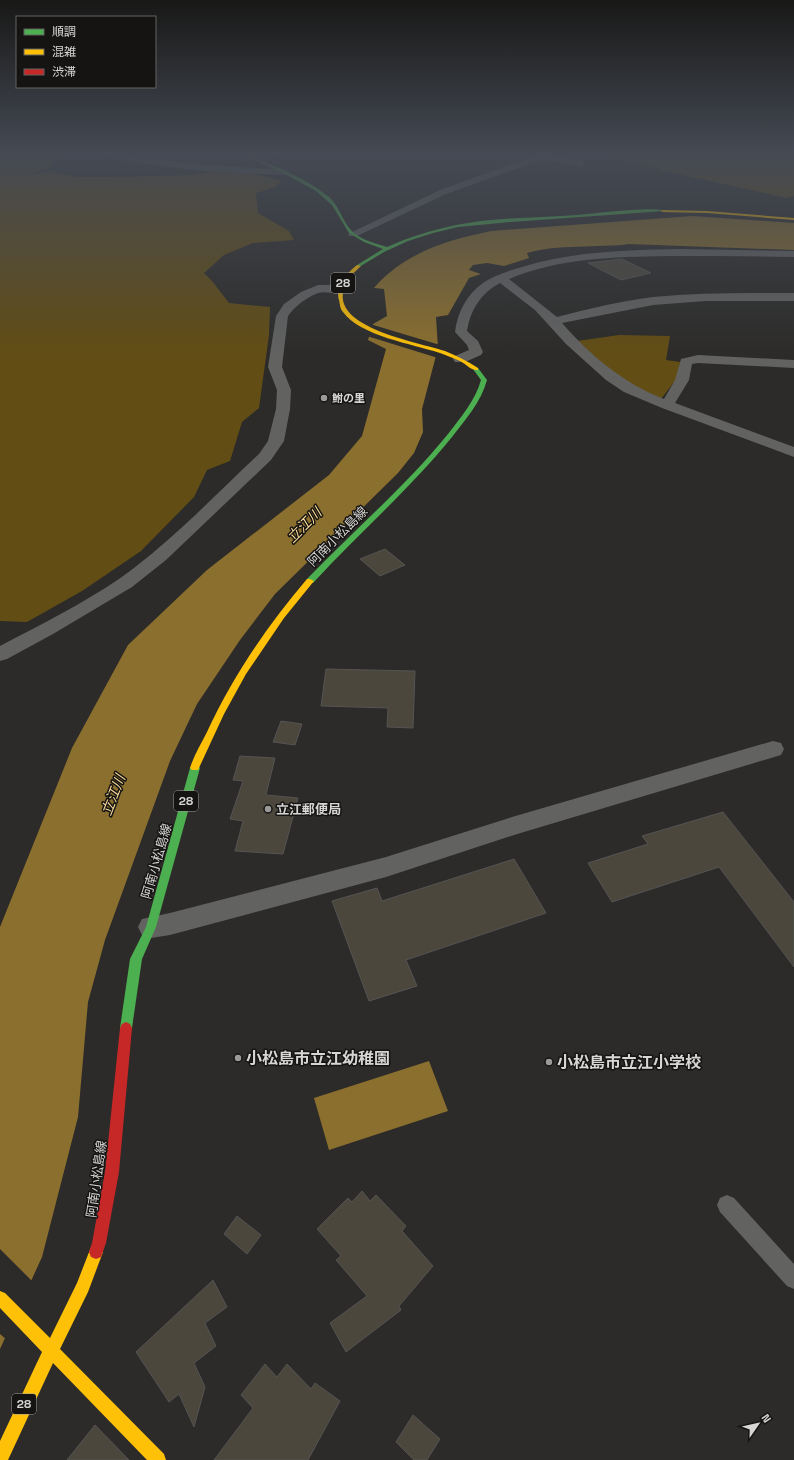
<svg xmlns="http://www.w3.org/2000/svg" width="794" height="1460" font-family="'Space Grotesk','Noto Sans JP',sans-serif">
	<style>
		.green { fill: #624d14 }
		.water { fill: #8b6f2e }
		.pier { fill: #2c2b29 }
		.building { fill: #4b473d; stroke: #555453 }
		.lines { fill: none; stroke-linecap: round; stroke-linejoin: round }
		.lane { fill: #626261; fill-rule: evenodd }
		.street { fill: #626261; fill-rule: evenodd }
		.fast { fill: #4caf50; fill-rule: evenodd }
		.slow { fill: #ffc107; fill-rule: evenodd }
		.jam { fill: #c62828; fill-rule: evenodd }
		.poi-dot { fill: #9b9a98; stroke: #151413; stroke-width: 1.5 }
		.labels { text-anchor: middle; stroke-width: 3; stroke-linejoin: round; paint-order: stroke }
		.far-poi-label { font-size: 11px; font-weight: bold; fill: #d7d6d4; stroke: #151413; text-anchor: start }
		.shield { fill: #151413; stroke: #9d9c9a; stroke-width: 1 }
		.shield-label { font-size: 12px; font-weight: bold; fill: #d7d6d4 }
		.street-label { font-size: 13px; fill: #d7d6d4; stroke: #151413 }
		.poi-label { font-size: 13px; font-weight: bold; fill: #d7d6d4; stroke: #151413; text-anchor: start }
		.water-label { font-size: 14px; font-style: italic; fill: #fdde9c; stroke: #151413 }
		.near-poi-label { font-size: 16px; font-weight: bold; fill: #d7d6d4; stroke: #151413; text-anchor: start }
	</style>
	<rect width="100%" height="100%" fill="#2c2b29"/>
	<g class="green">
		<polygon points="0,152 75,152 51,161 51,167 32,174 52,172 78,177 114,177 191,175 212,171 259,175 282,181 275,187 256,193 258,213 289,231 294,240 253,243 224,255 204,273 212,281 229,303 270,307 269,335 259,408 242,422 230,461 207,470 194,497 141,551 82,591 27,622 0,621"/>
		<polygon points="594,152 794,152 794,196 786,198 661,170 658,168"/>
		<polygon points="619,335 670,336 666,360 680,362 677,378 661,399 626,384 577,341"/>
	</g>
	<g class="water">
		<path d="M692,216L794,223V250L629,244C597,248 557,244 527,253L529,258L504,266L487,263L473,265L469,270L481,274L469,278L448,315L436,317L438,348L422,409L423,432L414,453L398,473L275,594L240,640L197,704L170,761L105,940L88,1002L78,1117L42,1257L0,1349V927L72,748L128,645L207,570L329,475L362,436L386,349L368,340L373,324L387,316L384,289L374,288C404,253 447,240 491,231Z"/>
		<polygon points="429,1061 448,1111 329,1150 314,1098"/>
	</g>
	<g class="pier">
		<polygon points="370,324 440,345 438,358 367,336"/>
		<polygon points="0,1249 33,1282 7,1340 0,1334"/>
	</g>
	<g class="building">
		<polygon points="622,259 651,273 621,280 588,263"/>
		<polygon points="385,549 405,565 380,576 360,559"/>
		<polygon points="326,669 415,671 413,728 387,727 388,708 321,706"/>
		<polygon points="281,721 302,724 295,745 273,742"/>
		<polygon points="240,756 275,758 266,795 298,798 283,854 235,851 243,821 230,819 243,781 233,780"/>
		<polygon points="723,812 794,902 794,967 719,867 612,902 588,863 648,844 642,836"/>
		<polygon points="514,859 546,913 406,960 417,986 369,1001 332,901 377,888 382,901"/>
		<polygon points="362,1191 370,1201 376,1195 406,1226 402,1231 433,1266 399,1306 401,1310 346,1352 330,1323 367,1296 336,1260 341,1256 317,1229 348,1198 352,1202"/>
		<polygon points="237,1216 261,1235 247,1254 224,1234"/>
		<polygon points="213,1280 227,1307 205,1323 216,1346 194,1363 205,1387 194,1427 179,1394 169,1402 136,1352"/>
		<polygon points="265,1364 277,1377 287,1364 311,1389 315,1383 340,1401 308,1460 214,1460 253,1408 241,1395"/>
		<polygon points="413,1415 440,1439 427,1460 414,1460 396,1442"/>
		<polygon points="95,1425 129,1460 67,1460"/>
	</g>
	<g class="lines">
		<polygon class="lane" points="727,1195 734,1198 794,1264 794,1289 787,1286 720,1212 717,1205 720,1198"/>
		<g class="street">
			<path d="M97,152C115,152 131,158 149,159C194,164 238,168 284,169L289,172L284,175C221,173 159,169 98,154Z"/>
			<polygon points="264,152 289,152 285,155 250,159 246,156 250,153"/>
			<polygon points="542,153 581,161 585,164 581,167 543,159 446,194 357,236 349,236 348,234 440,190"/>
			<path d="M682,249L794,251V257C751,256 708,256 666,256C613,257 559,258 509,279L557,317C588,309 620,301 653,297C700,292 747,293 794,293V301H706L653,305L562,323C590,355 623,383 664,399L675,380L681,359L698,355L794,360V368L698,363L692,364L689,380L675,403L794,447V457L662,408L624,392L606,380L566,344L535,310L500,283C481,293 470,310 467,331L478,341L483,352L481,355L465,362H455L453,359L455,356L469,350L467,345L455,332C457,313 467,294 483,283C494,275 509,271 522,267C574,251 628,250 682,249Z"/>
			<path d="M318,285H340L346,289C340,297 327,290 318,293C307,297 295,306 288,316L282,367L291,390L290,409L284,441L271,460L166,560L132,587L53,634L7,659L0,661V646C40,625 82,604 119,579C170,543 214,496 259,454L268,441L276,409L277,390L268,367L276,316L284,304L301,292Z"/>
			<polygon points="773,741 781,743 784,749 781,755 514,835 386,877 170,935 151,938 142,935 138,927 142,919 170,913 386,857 512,817"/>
		</g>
		<g class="fast">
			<path d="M237,152H242C271,165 303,176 329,197C338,205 341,216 347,225C356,239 372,242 387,247C409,237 432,230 456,225C495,217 537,218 577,215C593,214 653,206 664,211L511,222L458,227L433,233L408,241L384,252L359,267L357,265L383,249L364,242L349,233L332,205L316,191L283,173Z"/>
			<path d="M474,368H478L487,380C481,402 466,419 452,437C410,489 359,533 313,583H307V579C354,530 405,487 448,434C461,417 475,401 481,380L473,369Z"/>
			<polygon points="195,765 198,766 200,768 156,927 142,959 132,1028 130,1032 126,1034 122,1032 120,1028 130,959 146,927 190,768 192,766"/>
		</g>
		<g class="slow">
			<polygon points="661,210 707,211 794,218 794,220 707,213 662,212"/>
			<path d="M357,265L361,266C356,271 350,275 347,282C321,327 419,342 445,351C457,356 467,361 478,368V370C471,371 466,364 460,361C453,358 446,355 440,353C413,344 360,336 343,312C340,309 340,304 339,300C335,286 347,273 357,265Z"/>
			<path d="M307,579H310L314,581L284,618L246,674L224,714L198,770H192L190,768C194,755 201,744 207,732C233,676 267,626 307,579Z"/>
			<polygon points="96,1245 101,1247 103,1252 88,1292 60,1349 164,1454 166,1460 147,1460 53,1363 8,1460 0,1460 0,1441 42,1352 0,1308 0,1291 5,1293 50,1338 77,1283 91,1247"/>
		</g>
		<polygon class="jam" points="126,1022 130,1024 132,1028 119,1172 106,1243 101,1257 96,1259 91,1257 89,1252 92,1243 105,1172 120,1028 122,1024"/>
	</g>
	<linearGradient id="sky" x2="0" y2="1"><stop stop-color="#181817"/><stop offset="0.43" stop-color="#454a54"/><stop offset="1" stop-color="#454a54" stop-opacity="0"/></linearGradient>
	<rect width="794" height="356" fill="url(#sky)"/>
	<g class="poi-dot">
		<circle cx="324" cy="398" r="4"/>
		<circle cx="268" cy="809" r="4"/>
		<circle cx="238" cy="1058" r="4"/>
		<circle cx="549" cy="1062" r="4"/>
	</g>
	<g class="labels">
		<g class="far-poi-label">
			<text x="332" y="402">鮒の里</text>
		</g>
		<g class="shield">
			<rect x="331" y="273" width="24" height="20" rx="3"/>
			<rect x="174" y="791" width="24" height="20" rx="3"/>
			<rect x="12" y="1394" width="24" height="20" rx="3"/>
		</g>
		<g class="shield-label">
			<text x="343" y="287">28</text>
			<text x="186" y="805">28</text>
			<text x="24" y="1408">28</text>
		</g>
		<g class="street-label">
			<text transform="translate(337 536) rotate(-45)" y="5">阿南小松島線</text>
			<text transform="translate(156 861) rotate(-74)" y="5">阿南小松島線</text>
			<text transform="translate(96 1179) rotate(-82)" y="5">阿南小松島線</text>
		</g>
		<g class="poi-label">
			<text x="276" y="814">立江郵便局</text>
		</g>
		<g class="water-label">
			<text transform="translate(304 525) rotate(-45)" y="5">立江川</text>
			<text transform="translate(113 795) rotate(-69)" y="5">立江川</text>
		</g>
		<g class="near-poi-label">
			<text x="246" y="1064">小松島市立江幼稚園</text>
			<text x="557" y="1068">小松島市立江小学校</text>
		</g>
	</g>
	<rect x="16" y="16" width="140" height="72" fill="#151413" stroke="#636260"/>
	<rect x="24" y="29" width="20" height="6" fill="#4caf50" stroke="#636260"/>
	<text x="52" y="36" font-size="12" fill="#d7d6d4">順調</text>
	<rect x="24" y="49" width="20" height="6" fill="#ffc107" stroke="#636260"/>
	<text x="52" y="56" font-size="12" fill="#d7d6d4">混雑</text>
	<rect x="24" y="69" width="20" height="6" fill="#c62828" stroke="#636260"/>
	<text x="52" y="76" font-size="12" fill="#d7d6d4">渋滞</text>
	<g transform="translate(758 1424) rotate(56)" stroke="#151413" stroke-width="3" paint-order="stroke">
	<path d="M0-3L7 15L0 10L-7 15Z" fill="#d7d6d4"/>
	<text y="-6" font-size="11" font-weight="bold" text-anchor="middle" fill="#d7d6d4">N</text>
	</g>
</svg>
